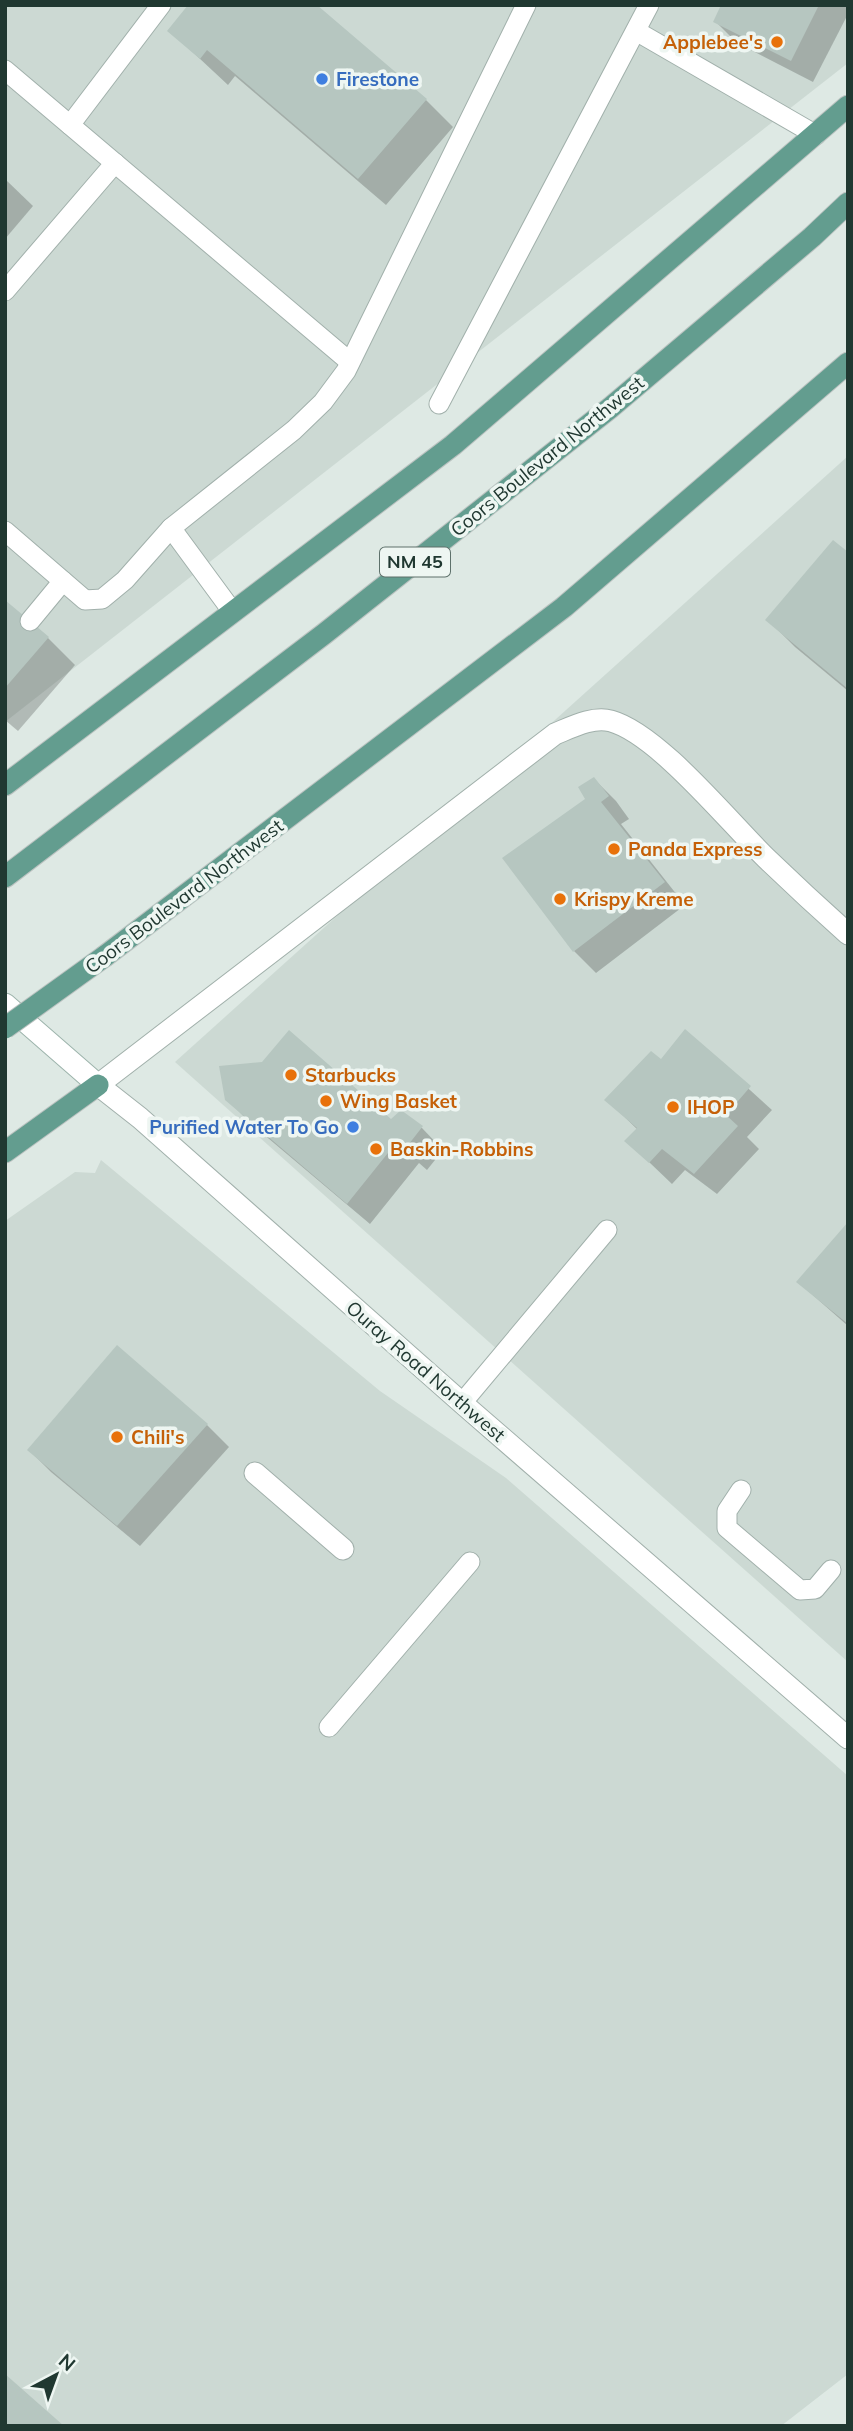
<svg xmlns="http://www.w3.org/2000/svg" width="853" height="2431" font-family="Mulish,sans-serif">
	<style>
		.built { fill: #ccd9d3 }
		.shadow { fill: #0003 }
		.building { fill: #b6c6c0 }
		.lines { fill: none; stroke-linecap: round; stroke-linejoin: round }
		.service-casing { stroke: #a1b0ab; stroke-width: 21 }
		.minor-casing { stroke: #a1b0ab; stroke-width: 23 }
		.tertiary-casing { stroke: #a1b0ab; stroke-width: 23 }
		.secondary-casing { stroke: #9db4ac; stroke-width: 23 }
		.primary-casing { stroke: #bcc3c1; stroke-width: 23 }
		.service { stroke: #fff; stroke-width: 19 }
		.minor { stroke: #fff; stroke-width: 21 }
		.tertiary { stroke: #fff; stroke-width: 21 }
		.secondary { stroke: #fff; stroke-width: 21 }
		.primary { stroke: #639d8f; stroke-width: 21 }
		.primary-bridge-casing { stroke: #bcc3c1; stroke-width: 23; stroke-linecap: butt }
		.primary-bridge { stroke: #639d8f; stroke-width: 21 }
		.food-dot { fill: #e8710a; stroke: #eef6f2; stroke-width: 2.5 }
		.shop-dot { fill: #3f7fe0; stroke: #eef6f2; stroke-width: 2.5 }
		.labels { text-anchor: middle; stroke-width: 7; stroke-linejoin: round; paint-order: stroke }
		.shield { fill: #eef6f2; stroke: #5e716b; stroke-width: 2 }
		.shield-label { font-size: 18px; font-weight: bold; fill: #203831 }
		.food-label { font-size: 19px; font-weight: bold; fill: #c56008; stroke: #eef6f2; text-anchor: start }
		.shop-label { font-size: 19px; font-weight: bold; fill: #366cbe; stroke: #eef6f2; text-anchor: start }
		.street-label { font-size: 19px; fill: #203831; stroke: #eef6f2 }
	</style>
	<rect width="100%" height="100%" fill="#dee9e4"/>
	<g class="built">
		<polygon points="5,5 848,5 848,63 5,722"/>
		<polygon points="848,456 848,1662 175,1062"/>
		<polygon points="101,1160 380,1391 506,1478 848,1776 848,2374 781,2426 5,2426 5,1221 75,1172 95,1173"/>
	</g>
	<g class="shadow">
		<polygon points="723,5 848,5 848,14 813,82 737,43 715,21"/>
		<polygon points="169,30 426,100 453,127 386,205 235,76 228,85"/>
		<polygon points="5,179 33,206 5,239"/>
		<polygon points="848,555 848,691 795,647 768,620"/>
		<polygon points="5,602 48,638 75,665 18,731 5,720"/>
		<polygon points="594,779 616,801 629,819 621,824 685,905 596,973 574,951"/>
		<polygon points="685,1031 772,1110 747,1137 759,1149 717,1194 685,1170 672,1184 627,1141 638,1130 607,1100 661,1061"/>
		<polygon points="227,1099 391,1121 422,1128 443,1150 427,1170 419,1163 370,1224 249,1122"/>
		<polygon points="848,1225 848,1326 798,1282"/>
		<polygon points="207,1425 229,1447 140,1546 51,1472 29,1450"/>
	</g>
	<g class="building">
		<polygon points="188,5 317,5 427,99 358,179 207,50 200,59 167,31"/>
		<polygon points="721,5 819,5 791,61 713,22"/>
		<polygon points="833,540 848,552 848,689 765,620"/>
		<polygon points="5,600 49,637 5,688"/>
		<polygon points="594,777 609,796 601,802 665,882 573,952 502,858 585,799 578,787"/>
		<polygon points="685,1029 751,1086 726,1115 738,1126 694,1174 662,1149 649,1163 624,1141 637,1128 604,1100 651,1051 661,1059"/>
		<polygon points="289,1030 391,1119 401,1110 423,1126 405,1149 396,1143 347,1204 225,1100 219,1066 262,1062"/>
		<polygon points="848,1222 848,1324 796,1282"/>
		<polygon points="117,1345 208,1424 117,1526 27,1450"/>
		<polygon points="5,2374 64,2426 5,2426"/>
	</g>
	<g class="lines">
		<defs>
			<g id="service">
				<polyline points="636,31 816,135"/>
				<polyline points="5,70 350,362"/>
				<polyline points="70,125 161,5"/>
				<polyline points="5,291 115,163"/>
				<polyline points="439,404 649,5"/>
				<polyline points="5,531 85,600 102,599 125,580 171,528"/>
				<polyline points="232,611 171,528 294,430 323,402 346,371 526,5"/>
				<polyline points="30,621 63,581"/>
				<polyline points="462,1403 607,1230"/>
				<polyline points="741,1490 727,1511 727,1528 800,1590 815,1589 831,1570"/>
				<polyline points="329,1727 470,1562"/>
			</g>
			<g id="minor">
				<path d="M98,1085L555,734C572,727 593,716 611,721C658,734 729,822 766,858C793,884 820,909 848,934"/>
				<polyline points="255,1473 343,1549"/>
			</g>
			<polyline id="tertiary" points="98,1085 140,1118 462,1403 848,1738"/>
			<polyline id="secondary" points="5,1004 98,1085"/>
			<g id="primary">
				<polyline points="5,785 453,445 848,106"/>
				<polyline points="5,877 324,634 610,408 812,237 848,203"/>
				<polyline points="105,956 564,607 848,363"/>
				<polyline points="5,1152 98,1085"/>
			</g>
		</defs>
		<use href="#service" class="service-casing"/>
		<use href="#minor" class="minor-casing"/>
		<use href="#tertiary" class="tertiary-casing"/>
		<use href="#secondary" class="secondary-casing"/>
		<use href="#primary" class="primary-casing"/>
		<use href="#service" class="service"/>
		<use href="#minor" class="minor"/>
		<use href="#tertiary" class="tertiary"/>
		<use href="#secondary" class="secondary"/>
		<use href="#primary" class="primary"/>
		<defs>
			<polyline id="primary-bridge" points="5,1028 105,956"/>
		</defs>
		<use href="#primary-bridge" class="primary-bridge-casing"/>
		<use href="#primary-bridge" class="primary-bridge"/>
	</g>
	<g class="food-dot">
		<circle cx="777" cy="42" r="7"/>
		<circle cx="614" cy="849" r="7"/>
		<circle cx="560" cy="899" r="7"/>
		<circle cx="291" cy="1075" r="7"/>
		<circle cx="326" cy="1101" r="7"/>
		<circle cx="673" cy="1107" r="7"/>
		<circle cx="376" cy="1149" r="7"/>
		<circle cx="117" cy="1437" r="7"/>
	</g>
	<g class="shop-dot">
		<circle cx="322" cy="79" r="7"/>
		<circle cx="353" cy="1127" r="7"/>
	</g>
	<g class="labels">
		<rect class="shield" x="380" y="547.5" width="70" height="29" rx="5"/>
		<g class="shield-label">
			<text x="415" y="568">NM 45</text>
		</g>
		<g class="food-label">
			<text x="763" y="49" text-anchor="end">Applebee's</text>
			<text x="628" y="856">Panda Express</text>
			<text x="574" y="906">Krispy Kreme</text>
			<text x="305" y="1082">Starbucks</text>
			<text x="340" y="1108">Wing Basket</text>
			<text x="687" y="1114">IHOP</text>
			<text x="390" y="1156">Baskin-Robbins</text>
			<text x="131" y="1444">Chili's</text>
		</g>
		<g class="shop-label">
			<text x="336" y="86">Firestone</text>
			<text x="339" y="1134" text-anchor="end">Purified Water To Go</text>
		</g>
		<g class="street-label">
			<text transform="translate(547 456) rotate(-39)" y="7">Coors Boulevard Northwest</text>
			<text transform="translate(184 896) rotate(-37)" y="7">Coors Boulevard Northwest</text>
			<text transform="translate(426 1371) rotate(41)" y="7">Ouray Road Northwest</text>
		</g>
	</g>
	<rect width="853" height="2431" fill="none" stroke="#203831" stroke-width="14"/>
	<g transform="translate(56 2375) rotate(41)" stroke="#eef6f2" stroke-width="5" paint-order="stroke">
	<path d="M0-5L12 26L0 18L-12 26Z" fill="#203831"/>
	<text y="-10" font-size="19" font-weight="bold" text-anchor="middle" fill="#203831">N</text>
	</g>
</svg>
